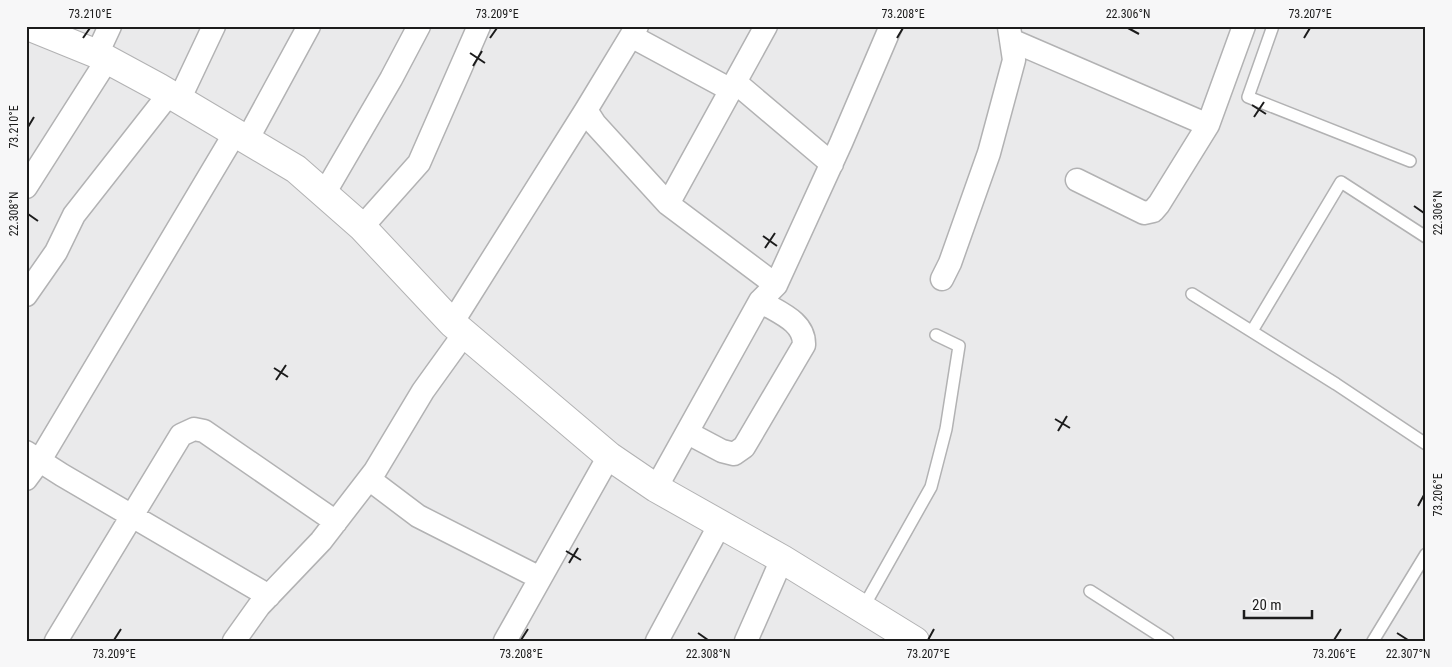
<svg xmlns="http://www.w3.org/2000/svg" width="1452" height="667" font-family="'Roboto Condensed',sans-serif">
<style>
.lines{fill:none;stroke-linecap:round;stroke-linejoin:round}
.lane-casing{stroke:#b2b2b3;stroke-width:14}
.street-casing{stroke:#b2b2b3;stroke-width:25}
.secondary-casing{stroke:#b2b2b3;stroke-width:30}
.lane{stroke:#fff;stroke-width:11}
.street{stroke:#fff;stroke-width:22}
.secondary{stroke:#fff;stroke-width:28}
.ticks{fill:none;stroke:#1c1c1c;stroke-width:2}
.neatline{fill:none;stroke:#1c1c1c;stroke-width:2}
.ticks-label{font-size:12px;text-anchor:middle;fill:#1c1c1c}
</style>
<rect width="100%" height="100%" fill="#eaeaeb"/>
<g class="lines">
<defs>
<path id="lane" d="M1273,26L1248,97L1410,161
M1192,294L1336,384L1426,444
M1252,331L1341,182L1426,237
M1090,591L1168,641
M863,608L931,487L946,429L959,346L936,335
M1373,641L1426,554"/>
<path id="street" d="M631,36L731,90
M1011,40L1208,125L1244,26
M97,54L110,26
M735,82L832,164
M179,100L214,26
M586,110L595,124L668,204L776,285
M247,140L309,26
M1077,180L1144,213L1153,211L1159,204L1208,125
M26,187L107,60
M324,194L391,79L419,26
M668,204L766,26
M362,227L419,163L479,26
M942,279L950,263L989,153L1014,60L1009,27
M26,295L56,252L74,215L169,94
M452,323L586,110L637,26
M688,433L722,451L734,454L744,447L804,345C805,321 777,312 760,301
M26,452L62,475L269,596
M26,479L40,460L235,133
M369,479L418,516L540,578
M656,488L760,301L776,285L841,143L891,26
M56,641L181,435L194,429L204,431L336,522
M234,641L259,606L321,541L375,471L423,391L464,334
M505,641L609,456
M657,641L720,524
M746,641L782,559"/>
<path id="secondary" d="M28,26L97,54L158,87L296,169L362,227L452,323L609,456L656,488L782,559L915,641"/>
</defs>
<use href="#lane" class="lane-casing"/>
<use href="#street" class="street-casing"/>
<use href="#secondary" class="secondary-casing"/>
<use href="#lane" class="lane"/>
<use href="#street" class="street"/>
<use href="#secondary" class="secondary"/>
</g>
<path class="ticks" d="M1128,28L1139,34M83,38L90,28M490,38L497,28M897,38L903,28M1304,38L1310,28M470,53L485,63M473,66L482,51M1252,105L1266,114M1254,117L1264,102M28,127L34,117M1414,206L1424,213M28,214L38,221M763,236L777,246M765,248L775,233M274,368L288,377M276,380L286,365M1055,419L1070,428M1058,431L1067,416M1418,506L1424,495M566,551L581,560M569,563L578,548M698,633L708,640M1397,633L1408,640M114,640L121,629M521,640L528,629M928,640L934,629M1334,640L1341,629"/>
<rect width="1452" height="667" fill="none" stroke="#f7f7f8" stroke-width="55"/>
<path d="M1244 610v8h68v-8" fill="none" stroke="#1c1c1c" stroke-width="2.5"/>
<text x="1252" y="610" font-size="15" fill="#1c1c1c" stroke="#f7f7f8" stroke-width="4" paint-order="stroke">20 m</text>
<rect x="28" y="28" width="1396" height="612" class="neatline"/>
<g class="ticks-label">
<text x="90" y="18">73.210°E</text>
<text x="497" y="18">73.209°E</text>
<text x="903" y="18">73.208°E</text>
<text x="1128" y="18">22.306°N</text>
<text x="1310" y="18">73.207°E</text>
<text transform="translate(14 127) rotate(-90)" y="4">73.210°E</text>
<text transform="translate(1438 213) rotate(-90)" y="4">22.306°N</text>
<text transform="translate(14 214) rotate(-90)" y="4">22.308°N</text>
<text transform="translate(1438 495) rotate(-90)" y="4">73.206°E</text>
<text x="114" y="658">73.209°E</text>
<text x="521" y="658">73.208°E</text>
<text x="708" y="658">22.308°N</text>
<text x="928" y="658">73.207°E</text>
<text x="1334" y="658">73.206°E</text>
<text x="1408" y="658">22.307°N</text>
</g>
</svg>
